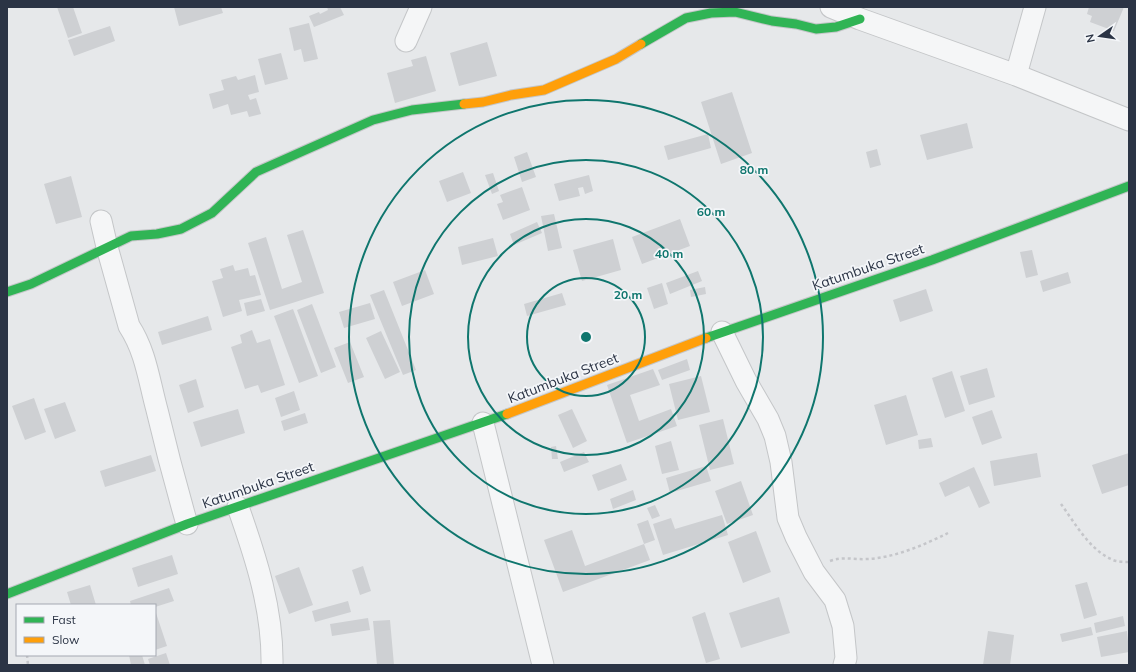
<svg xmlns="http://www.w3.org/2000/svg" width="1136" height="672" font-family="Mulish,sans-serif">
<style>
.building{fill:#ced0d3}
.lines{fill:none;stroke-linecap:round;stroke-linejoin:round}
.street-casing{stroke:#c4c6c8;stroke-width:23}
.fast-casing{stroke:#c4c6c8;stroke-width:11}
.slow-casing{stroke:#c4c6c8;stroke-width:11}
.path{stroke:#c5c6ca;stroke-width:2.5;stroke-dasharray:3 3;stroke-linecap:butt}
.street{stroke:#f5f6f7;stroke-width:21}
.fast{stroke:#30b455;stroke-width:9}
.slow{stroke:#ff9f0a;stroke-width:9}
.ring{fill:none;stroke:#0f766e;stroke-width:2}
.labels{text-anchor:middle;stroke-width:3.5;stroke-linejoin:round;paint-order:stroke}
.street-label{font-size:14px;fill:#2b3445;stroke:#f4f6f9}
.centre{fill:#0f766e;stroke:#f4f6f9;stroke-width:2}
.ring-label{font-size:12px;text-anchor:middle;font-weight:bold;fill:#0f766e;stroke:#f4f6f9;stroke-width:3.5;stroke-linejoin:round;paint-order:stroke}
</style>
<rect width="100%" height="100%" fill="#e6e8ea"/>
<path class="building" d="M57,7H73L82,33L68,38Z
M174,7H221L223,13L179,26Z
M327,7H340L344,15L314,27L309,16L319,12L320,14L328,10Z
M1089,7H1124L1114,31L1090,22L1092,16L1087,14Z
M309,23L318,59L304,62L301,49L294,51L289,28Z
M110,26L115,41L74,56L68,40Z
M487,42L497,76L459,86L450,53Z
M281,53L288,79L265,85L258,59Z
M426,56L436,91L395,103L387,73L413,66L411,60Z
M255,75L259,92L248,95L250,100L256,98L261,114L249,117L247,111L231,115L228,104L213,109L209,94L224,90L221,80L236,76L238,80Z
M732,92L752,153L721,164L701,102Z
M967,123L973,148L927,160L920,135Z
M708,134L711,148L668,160L664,146Z
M877,149L881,165L870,168L866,152Z
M527,152L536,177L522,182L514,157Z
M463,172L471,193L447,202L439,181Z
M493,173L499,191L492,194L485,175Z
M589,175L593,191L585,194L583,187L578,188L580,196L559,201L554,184Z
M71,176L82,217L56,224L44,184Z
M522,187L530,210L503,220L497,204L503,202L500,195Z
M554,214L562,248L548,251L541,216Z
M680,219L690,246L642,264L632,237Z
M537,222L542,233L514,245L510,234Z
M303,230L324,293L270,310L248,243L266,237L282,289L302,282L287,235Z
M493,238L498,256L462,265L458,247Z
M613,239L621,270L582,281L573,250Z
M1032,250L1038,275L1026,278L1020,252Z
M233,265L235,271L248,268L250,276L255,275L261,295L239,300L242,311L223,317L212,281L223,278L220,269Z
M425,270L434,294L402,306L393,282Z
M698,271L702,281L670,294L666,283Z
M1068,272L1071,283L1043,292L1040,281Z
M662,283L668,304L654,309L647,288Z
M705,287L706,294L691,297L690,290Z
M926,289L933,311L900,322L893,300Z
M384,290L416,370L403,375L370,295Z
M562,293L566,305L527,316L524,304Z
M261,299L265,311L247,316L244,303Z
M370,303L375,319L344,328L339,312Z
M312,304L336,367L321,373L297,310Z
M293,309L318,376L299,383L274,316Z
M208,316L212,330L162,345L158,332Z
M252,330L257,343L270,339L285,385L261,393L258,385L245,389L231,347L242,343L240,335Z
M381,331L400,372L385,379L366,338Z
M350,342L364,377L348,383L334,348Z
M687,359L690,370L662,380L658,370Z
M987,368L995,397L969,405L960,376Z
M653,369L660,385L630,395L639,421L671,409L677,426L627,443L607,385Z
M952,371L965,411L945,418L932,378Z
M701,376L710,412L678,420L669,384Z
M196,379L204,407L188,413L179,385Z
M294,391L300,410L281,417L275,398Z
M906,395L918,435L886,445L874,405Z
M34,398L46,432L25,440L12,406Z
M65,402L76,431L55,439L44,409Z
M238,409L245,433L201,447L193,422Z
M572,409L587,441L573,448L558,415Z
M992,410L1002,438L982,445L972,417Z
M305,413L308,423L284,431L281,421Z
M723,419L734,464L710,470L699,425Z
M931,438L933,447L919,449L918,440Z
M671,441L679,470L662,474L655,446Z
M556,446L558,459H552L551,447Z
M584,452L589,462L564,472L560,462Z
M1037,453L1041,477L994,486L990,461Z
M1129,453V485L1102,494L1092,465Z
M151,455L156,471L105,487L100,471Z
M621,464L627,480L598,491L592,475Z
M706,466L711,481L670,493L666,478Z
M974,467L990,503L979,508L969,486L945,497L939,483Z
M741,481L753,515L727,524L715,491Z
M633,490L636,500L613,509L610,499Z
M655,505L660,516L652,519L647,508Z
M722,515L728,535L663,555L653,524L671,518L675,529Z
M648,520L655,540L644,544L637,524Z
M572,530L585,566L644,544L650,560L563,592L544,540Z
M756,531L771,572L743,583L728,542Z
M172,555L178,574L138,587L132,568Z
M363,566L371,591L360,595L352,570Z
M299,567L313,605L289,614L275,576Z
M1087,582L1097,615L1084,619L1075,585Z
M90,585L96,605H71L67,592Z
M169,588L174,601L155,607V605H131L130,601Z
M779,597L790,633L741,648L729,613Z
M348,601L351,612L315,622L312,611Z
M155,610L167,646L155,650Z
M705,612L720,659L706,663L692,617Z
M1123,616L1125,626L1096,633L1094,623Z
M368,618L370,630L332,636L330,624Z
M390,620L394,665H377L373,621Z
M1091,627L1093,635L1062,642L1060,634Z
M988,631L1014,635L1010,665H983Z
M1127,631L1129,652L1101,657L1097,637Z
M166,653L170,665H150L148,659Z
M129,655H142L145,665H131Z"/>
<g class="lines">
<defs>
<path id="street" d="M831,7L860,19L1016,75L1129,120
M406,41L421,7
M1016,75L1035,7
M101,221L107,247L129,326C146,352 149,381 157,410C166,448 176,486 187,524
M722,332L746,381L768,419L775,436L781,462L788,518L796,537L814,572L835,600L843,626L846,658L844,665
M483,423L543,665
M238,507C256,558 273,610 272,665"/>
<path id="fast" d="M641,44L686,18L711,13L735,12L772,21L796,24L816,29L836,27L860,19
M7,292L31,284L131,236L157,234L181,229L212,213L256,172L373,120L412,110L464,104
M706,338L932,260L1129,186
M7,594L187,524L507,414"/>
<path id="slow" d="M464,104L483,102L511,95L544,90L616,59L641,44
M507,414L706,338"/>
</defs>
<use href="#street" class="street-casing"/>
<use href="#fast" class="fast-casing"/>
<use href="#slow" class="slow-casing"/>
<path class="path" d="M1061,504C1075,523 1089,549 1111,559C1116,562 1123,562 1129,562
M830,561C843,556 854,560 867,559C894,558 924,545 948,533
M27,655L28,665"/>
<use href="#street" class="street"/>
<use href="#fast" class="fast"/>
<use href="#slow" class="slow"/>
</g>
<g class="ring">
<circle cx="586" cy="337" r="59"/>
<circle cx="586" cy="337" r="118"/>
<circle cx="586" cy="337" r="177"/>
<circle cx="586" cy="337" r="237"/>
</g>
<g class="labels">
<g class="street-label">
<text transform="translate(868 267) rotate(-19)" y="5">Katumbuka Street</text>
<text transform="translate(563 378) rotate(-21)" y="5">Katumbuka Street</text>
<text transform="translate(258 485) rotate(-19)" y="5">Katumbuka Street</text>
</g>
</g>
<circle cx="586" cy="337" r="6" class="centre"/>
<g class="ring-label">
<text x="754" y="174">80 m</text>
<text x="711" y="216">60 m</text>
<text x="669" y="258">40 m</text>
<text x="628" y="299">20 m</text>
</g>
<rect width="1136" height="672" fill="none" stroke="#2b3445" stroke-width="16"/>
<rect x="16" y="604" width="140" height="52" fill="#f4f6f9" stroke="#a4a8b1"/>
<rect x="24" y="617" width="20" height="6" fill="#30b455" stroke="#a4a8b1"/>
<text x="52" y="624" font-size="12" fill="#2b3445">Fast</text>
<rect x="24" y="637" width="20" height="6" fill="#ff9f0a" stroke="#a4a8b1"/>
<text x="52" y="644" font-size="12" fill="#2b3445">Slow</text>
<g transform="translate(1100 36) rotate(257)" stroke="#f4f6f9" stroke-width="3" paint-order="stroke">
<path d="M0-3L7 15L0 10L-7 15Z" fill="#2b3445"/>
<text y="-6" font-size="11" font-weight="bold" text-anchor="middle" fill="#2b3445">N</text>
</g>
</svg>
